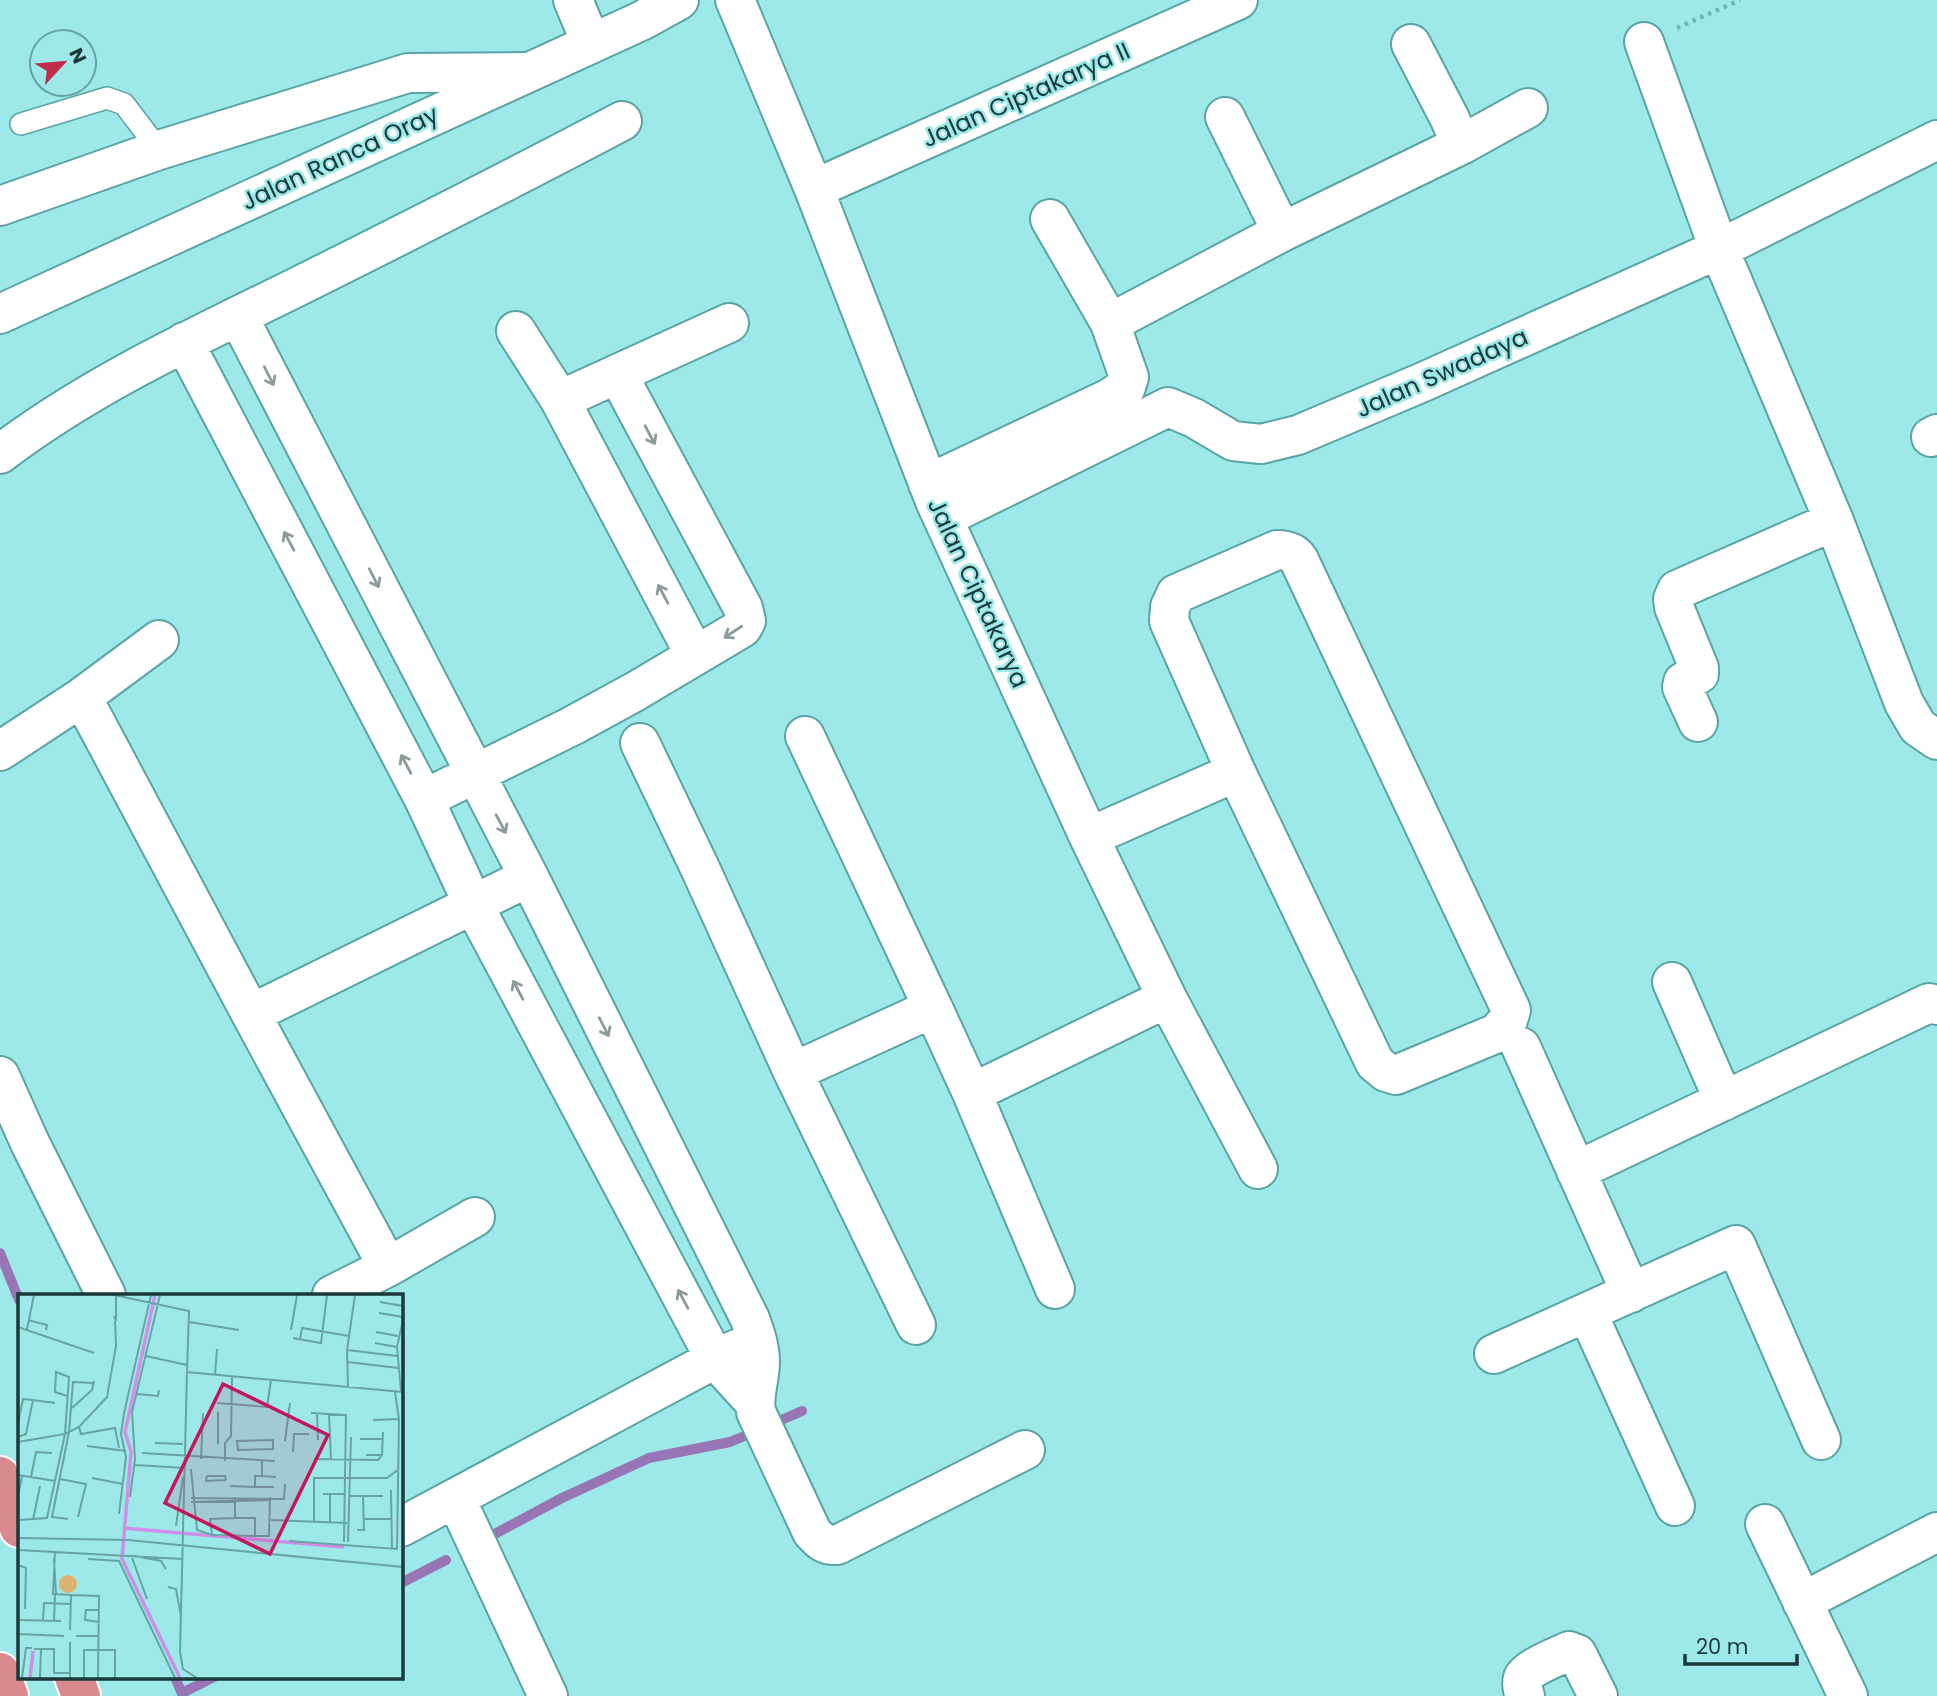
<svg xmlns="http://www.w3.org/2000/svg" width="1937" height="1696" font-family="Poppins,sans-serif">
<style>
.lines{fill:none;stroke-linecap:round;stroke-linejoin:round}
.stream{stroke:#9875b4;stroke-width:10}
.service-casing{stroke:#5aa4a5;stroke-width:24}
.minor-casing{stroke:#5aa4a5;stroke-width:42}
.tertiary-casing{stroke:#5aa4a5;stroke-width:42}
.motorway-casing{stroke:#fff;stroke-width:42}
.path{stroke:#75b4b4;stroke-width:4.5;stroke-dasharray:3.5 5;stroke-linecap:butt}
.service{stroke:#fff;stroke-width:21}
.minor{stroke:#fff;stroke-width:38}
.tertiary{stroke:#fff;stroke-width:38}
.motorway{stroke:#d98a8f;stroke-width:38}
.oneway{stroke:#8c9c9c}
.labels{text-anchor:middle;stroke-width:5;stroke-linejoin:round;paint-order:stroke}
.street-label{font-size:24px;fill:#1a3939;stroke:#9de9e9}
.inset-river{fill:none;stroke:#ce8fe8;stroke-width:3.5}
.inset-road{fill:none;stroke:#69a3a3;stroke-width:2}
.view{fill:#c2185b;fill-opacity:0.15;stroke:#c2185b;stroke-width:3.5}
.inset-edge{fill:none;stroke:#1a3939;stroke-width:3.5}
</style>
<rect width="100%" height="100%" fill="#9de9e9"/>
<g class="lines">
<path class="stream" d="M0,1253L19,1300
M779,1421L802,1411
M489,1537L562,1498L649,1458L730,1442L742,1437
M401,1583L446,1560
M175,1677L183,1696
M182,1693L214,1677"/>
<defs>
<path id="service" d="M21,124L107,98L124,104L159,150"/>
<path id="minor" d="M573,0L591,43
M735,0L814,189L935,501L1089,837L1167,998L1258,1169
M1644,42L1719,249L1834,521L1904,703L1918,727L1937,740
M1411,44L1450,119L1461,145
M1225,117L1282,232
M814,189L1238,0
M0,206L159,150L408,73L526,72
M238,316L529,877L750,1319C755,1333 760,1347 760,1362C760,1379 753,1395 756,1412L812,1532C820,1541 825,1546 837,1545L1025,1450
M1110,323L1282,232L1461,145L1528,108
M516,331L560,400
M184,342L424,799L473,904L715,1359L755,1403
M1931,437L1937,434
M0,454C92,384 198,336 301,285C409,231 516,177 622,121
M928,484L1110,398L1126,387L1129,377L1110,323L1050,219
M943,518L1168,407L1194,418L1233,441L1261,444L1298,435L1423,382L1719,249L1937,140
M1277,550C1287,550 1294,552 1299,560L1511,1010L1508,1020L1497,1033L1396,1075L1386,1072L1375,1063L1236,772L1169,621L1170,607L1176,594Z
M695,655L560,400L729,323
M82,697L159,640
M1698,722L1682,687L1683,682L1699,674V668L1674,607L1673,599L1677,590L1834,521
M805,736L933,1008
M640,743L699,866L793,1072
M0,751L82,697L251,1014
M424,799L572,726L636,691L742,628L746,621L743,608L618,375
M1089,837L1236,772
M1672,982L1724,1101
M1521,1047L1631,1293
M0,1076L30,1143L106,1295
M1576,1171L1929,1003L1937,1005
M388,1267L475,1217
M1055,1289L972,1093L1167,998
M332,1295L388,1267L251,1014L529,877
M1587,1312L1675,1506
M916,1325L793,1072L933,1008L972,1093
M1494,1354L1736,1245L1821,1440
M456,1499L548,1696
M1765,1524L1848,1696
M401,1527L715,1359L739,1348
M1802,1602L1937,1532
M1525,1696C1523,1691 1521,1684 1523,1678C1527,1668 1559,1656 1569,1651L1577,1654L1598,1696"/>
<path id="tertiary" d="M0,314L641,21L679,0"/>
<path id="motorway" d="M0,1476L19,1528
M0,1672L9,1696
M74,1677L81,1696"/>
</defs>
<use href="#service" class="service-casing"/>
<use href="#minor" class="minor-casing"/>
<use href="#tertiary" class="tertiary-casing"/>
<use href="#motorway" class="motorway-casing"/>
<path class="path" d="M1677,28L1740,0"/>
<use href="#service" class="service"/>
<use href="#minor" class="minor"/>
<use href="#tertiary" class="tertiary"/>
<use href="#motorway" class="motorway"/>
</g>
<defs><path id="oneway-shaft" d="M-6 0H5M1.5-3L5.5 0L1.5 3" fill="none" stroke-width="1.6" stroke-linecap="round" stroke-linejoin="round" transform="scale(1.75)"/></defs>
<g class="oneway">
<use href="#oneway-shaft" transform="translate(269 376) rotate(63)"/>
<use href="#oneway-shaft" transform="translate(650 435) rotate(62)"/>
<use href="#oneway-shaft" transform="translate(289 541) rotate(-118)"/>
<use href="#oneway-shaft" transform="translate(374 578) rotate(63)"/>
<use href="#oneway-shaft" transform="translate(663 594) rotate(-118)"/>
<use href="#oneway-shaft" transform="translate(733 632) rotate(147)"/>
<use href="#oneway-shaft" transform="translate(406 764) rotate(-118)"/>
<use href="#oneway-shaft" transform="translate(501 824) rotate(62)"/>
<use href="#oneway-shaft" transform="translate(518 990) rotate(-118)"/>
<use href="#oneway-shaft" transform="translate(604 1027) rotate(63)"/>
<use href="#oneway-shaft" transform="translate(683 1299) rotate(-118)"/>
</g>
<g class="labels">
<g class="street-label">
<text transform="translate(1026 95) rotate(-24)" y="8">Jalan Ciptakarya II</text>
<text transform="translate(340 158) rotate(-25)" y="8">Jalan Ranca Oray</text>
<text transform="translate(1442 373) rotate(-24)" y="8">Jalan Swadaya</text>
<text transform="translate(978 593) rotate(65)" y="8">Jalan Ciptakarya</text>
</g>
</g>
<g transform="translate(18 1294)">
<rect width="385" height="385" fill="#9de9e9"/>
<path d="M41 290a9 9 0 1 1 18 0a9 9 0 1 1-18 0Z" fill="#deb273"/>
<path class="inset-river" d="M137,1L107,138L113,158L104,265L162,384M385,45V74M105,234L326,253M12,384L15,357"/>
<path class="inset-road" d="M96,1L171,17L169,78L385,98M362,8L385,12M361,19L385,23M96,22L98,27V2M10,26L29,31L28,36M171,28L221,36M0,33L76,59M9,35L16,1M273,36L279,1M358,38L380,42M275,44L303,49L309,1M282,45L284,34L331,42M357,49L379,53M329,56L379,62M128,62L169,71M330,68L380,74M169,78L162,358L165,375L179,384M197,81L199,55M330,93L329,56L337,1M383,97L379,53L385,26M119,100L140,102L141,96M199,109L249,113L253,86M54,114L74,96L76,87M200,118V150M293,119L328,121L327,184H296V228M299,119L300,146M311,119L313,166M355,126L381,125M0,129L5,105L15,106M61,133L63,140L97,134L101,154M0,143L8,140L15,106L37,109M342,145H365M219,147L255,146V155L220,156ZM267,147L272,109M0,148L47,140L51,83L38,78L37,98L49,102M137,149L165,150M69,152L108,157M275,158L276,140H291M124,159L257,167M348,161H364L365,138M183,165L185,119M296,165L360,166L364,161M207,167V149L213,142L214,83M244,167V182L258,183M117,171L167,174M173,175L179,236L194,241L237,242M0,181L37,187M189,182L188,187L208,186M189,182H207L208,186M244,182H237V193H256M13,183L18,158L34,159M74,184L105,190M42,185L68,190L60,223M212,192L237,193M373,196L374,256M305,200H327M312,200V228M331,202H365M0,203L4,182M112,203L117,165L114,118L142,1M217,203V224H237V242H251L252,203M173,204L266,205L267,190M173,208L253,206M101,220L108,163L103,140L106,119L133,1M50,225L34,223L51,138L55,88L75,89M346,225H374M0,226L29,224L47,140L61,133L89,103L98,52L97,27M15,226L22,192M253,226L329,229M158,232L165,183M339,236H346L345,202M194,241L192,225L217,224M0,244L110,246L385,273M271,247L379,255L381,125L377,98M326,248L327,184H369L381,175M330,248L333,143M0,256L165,265M37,257L35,300L53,301L52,336M113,261L129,305M116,262L143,267L148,275M36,265L38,300M70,265L101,267L157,384M0,271L8,274L7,315M150,293L158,295L163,322M53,301L81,302L80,384M0,326L43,327M25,326L26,309L53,310M36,327L37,300M81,328L67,326L68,316H81M0,340L46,342M58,342H81M16,355H36V379H52M4,384L8,354H14M22,384L23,356M52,384V348M66,384V356H97V384"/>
<path class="view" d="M205,90L310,141L252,260L147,209Z"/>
<rect width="385" height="385" class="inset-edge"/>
</g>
<g transform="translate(63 63) rotate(64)"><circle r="33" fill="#9de9e9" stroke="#69a3a3" stroke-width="2"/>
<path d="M0-5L12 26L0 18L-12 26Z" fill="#c02f4a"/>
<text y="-10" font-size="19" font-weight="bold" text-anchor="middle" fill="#1a3939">N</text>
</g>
<path d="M1685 1654v10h112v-10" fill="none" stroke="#1a3939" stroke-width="3.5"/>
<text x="1696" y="1654" font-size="21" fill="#1a3939" stroke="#9de9e9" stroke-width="5" paint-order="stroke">20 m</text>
</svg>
